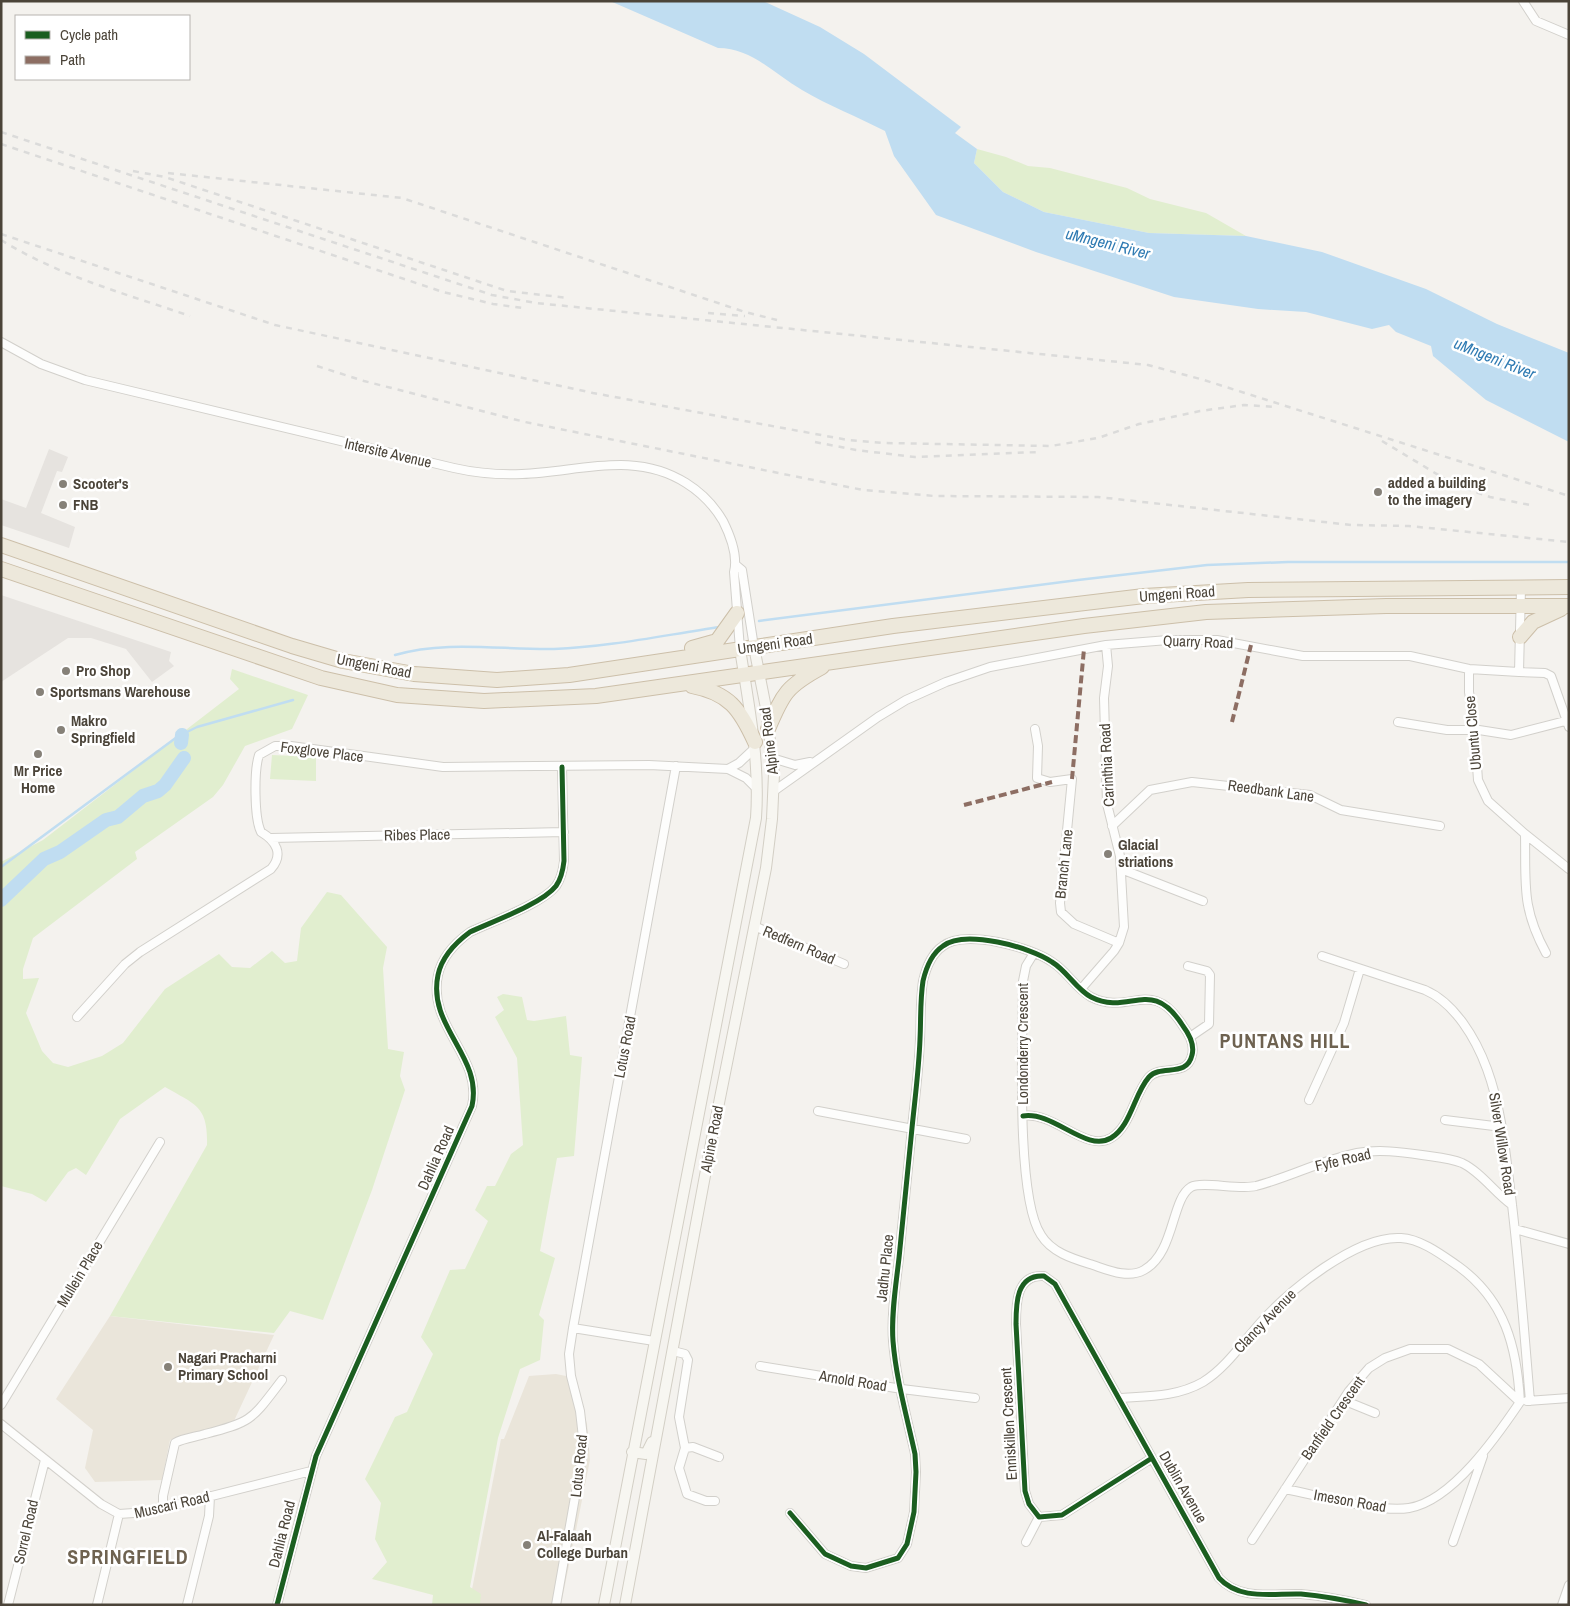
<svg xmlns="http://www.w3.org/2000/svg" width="1570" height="1606" font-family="'Archivo Narrow',sans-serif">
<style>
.education{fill:#eae5da}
.green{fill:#e1eecf}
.parking{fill:#e6e3df}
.water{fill:#c0ddf1}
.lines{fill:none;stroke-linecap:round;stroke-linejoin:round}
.stream{stroke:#c0ddf1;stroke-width:2.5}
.river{stroke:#c0ddf1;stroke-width:14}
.street-casing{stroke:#d2d0cb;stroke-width:10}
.secondary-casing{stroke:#d3cfc5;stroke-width:12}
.highway-casing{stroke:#ccbfa9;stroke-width:16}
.street{stroke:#fdfdfc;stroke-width:8}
.secondary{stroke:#f7f6f1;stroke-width:10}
.highway{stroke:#ede8db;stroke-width:14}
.rail{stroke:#dbdbda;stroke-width:2.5;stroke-dasharray:6 6;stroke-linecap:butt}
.quiet{stroke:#8d6e63;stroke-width:4;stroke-dasharray:8 4;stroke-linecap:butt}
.cycleway-casing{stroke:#fff;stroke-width:8}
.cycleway{stroke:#1b5e20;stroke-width:5}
.poi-dot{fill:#868178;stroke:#fff;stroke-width:2}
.labels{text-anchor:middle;stroke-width:5;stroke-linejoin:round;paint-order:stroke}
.street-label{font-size:15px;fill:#4b4439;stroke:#fff}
.poi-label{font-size:15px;font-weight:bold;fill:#4b4439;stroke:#fff;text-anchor:start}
.water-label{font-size:16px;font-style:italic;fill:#2e7ab2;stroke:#fff}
.district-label{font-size:20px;font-weight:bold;letter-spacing:1px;fill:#6e6250;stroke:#fff}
</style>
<rect width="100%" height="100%" fill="#f4f2ee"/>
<path class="education" d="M110,1316L274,1335L233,1423L170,1440L162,1480L95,1482L85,1468L93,1430L56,1399Z
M556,1374L576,1378V1385L587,1424L590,1460L561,1605H469L501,1439H504L529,1376Z"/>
<path class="green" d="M977,149L1006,157L1028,166L1050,168L1127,188L1150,199L1206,213L1246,236L1149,233L1044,212L1003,192L974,163Z
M232,669L308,695L292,729L245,746L223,785L213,797L135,852L137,859L33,938L23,969V979L39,978L26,1013L42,1051L53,1063L68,1067L102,1056L123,1043L165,989L219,954L232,967L250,968L272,951L285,963L297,961L301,928L327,892L341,895L387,947L383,968L388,1049L404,1052L400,1076L405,1090L372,1190L323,1320L290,1311L274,1333L110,1316L207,1145C208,1106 196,1105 165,1087L120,1119L86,1175L76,1168L68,1172L46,1202L32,1194L1,1186V862L43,840L239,689L230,679Z
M272,755L316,757V781L270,779Z
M503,994L522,997L527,1020L534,1021L566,1016L570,1055L582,1057L574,1156L557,1158L540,1251L555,1258L539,1315L544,1320L540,1360L520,1369L498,1438L470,1587L481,1594L480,1605H432L433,1595L372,1579L387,1562L375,1539L381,1503L365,1479L395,1417L407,1412L433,1354L421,1337L450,1270L465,1269L488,1221L475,1210L487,1186H495L511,1154L523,1145L517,1058L495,1017L504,1010L497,997Z"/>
<path class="parking" d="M49,449L68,457L62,472L57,471L41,513L75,527L69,548L1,525V499L26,508Z
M1,595L171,652L169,661L174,666L152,682L126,649L91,638H68L1,682Z"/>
<path class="water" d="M610,1H763L820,27L864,54L961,127L955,133L977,149L974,163L1003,192L1044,212L1149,233L1246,236L1322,252L1426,289L1497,324L1569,353V442L1486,400L1433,356L1431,346L1396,332L1389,325L1372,329L1306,312L1258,309L1174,297L1036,252L936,215L894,156L885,131C858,117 829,106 802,90C774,74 752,48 718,48Z"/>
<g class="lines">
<path class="stream" d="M759,621L1078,580L1207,565L1288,562H1569
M395,655C446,640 501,650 554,649C609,647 665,635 720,627
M1,867L177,737L197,727L293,700"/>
<path class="river" d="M181,743L182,735
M1,900L44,859L60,852L106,820L118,817L143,796L158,791L165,785L184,758"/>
<defs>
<path id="street" d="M1523,1L1536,21L1569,35
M1,342L41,364L85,380L454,468C476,473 500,475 522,474C579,472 634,450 686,483C702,493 713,504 723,521C730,535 738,556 734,572L740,649
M736,565L742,570L754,647
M1469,669V692L1474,723L1478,780L1488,801L1525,834C1526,884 1521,907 1546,953
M1519,672L1545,673L1551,676L1569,727
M1398,722L1447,730H1479L1511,735L1569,720
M1035,729L1038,746L1037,778L1050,782L1072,779L1060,903L1061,912L1074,924L1119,943
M772,758L795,765L810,762
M728,769L739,763L755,748
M774,791L878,717L906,700L946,682L990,667L1106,645L1168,640H1217L1303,656H1410L1469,669L1519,672L1521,588
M1112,826L1150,790L1192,782L1310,795L1341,810L1440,826
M1525,834L1569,869
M271,838L564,832
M1121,869L1203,901
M754,926L844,964
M1034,953L1026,966L1023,981C1023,1034 1015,1196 1041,1235C1052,1253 1074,1259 1093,1265C1108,1270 1128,1279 1144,1270C1175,1253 1171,1199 1191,1187C1202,1181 1239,1190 1256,1186C1290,1177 1322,1160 1357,1153C1379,1149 1401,1152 1422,1155C1435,1157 1450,1158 1462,1163C1481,1172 1495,1193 1512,1205
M1322,956L1425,990C1455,1003 1476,1039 1487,1069C1501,1107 1505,1148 1510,1188C1519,1259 1524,1330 1530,1401
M1188,966L1207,971L1210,975L1209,1024L1190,1037
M1081,989L1114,951L1119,943L1124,927L1120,856L1107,804L1104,698L1108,666L1106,645
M77,1017L125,964L140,952L271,869C284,854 276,841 261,832C254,818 254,770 259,755L275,746H291L443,767L649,765L728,769L746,778L757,789
M1309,1100L1344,1023L1360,969
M818,1111L966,1139
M1445,1120L1502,1127
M1515,1229L1569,1244
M573,1328L654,1341
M673,1351L685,1354L688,1360L679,1417L685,1448
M760,1366L902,1389L975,1398
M1119,1398C1148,1396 1177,1397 1203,1382C1226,1368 1243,1342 1261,1322C1289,1291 1356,1235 1401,1238C1421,1239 1442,1255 1458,1266C1505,1300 1517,1347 1520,1402
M1343,1400L1375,1413
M1527,1401L1569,1398
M1,1405L160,1142
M1,1424L101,1504L119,1514L148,1512L311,1471
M1152,1458L1062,1515L1039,1517L1029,1504L1025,1491L1016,1324C1016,1304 1016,1274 1044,1276L1055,1284L1219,1578C1240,1601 1273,1593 1301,1594C1323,1596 1345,1600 1366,1605
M1285,1489C1317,1495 1379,1513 1409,1508C1452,1501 1497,1436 1520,1402
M715,1501H706L687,1494L679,1468L685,1448L693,1447L719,1457
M163,1508V1496L175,1443C183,1438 196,1437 205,1434C253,1422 252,1419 282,1380
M790,1513L825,1554L851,1566L866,1568L898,1558L907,1544L914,1512L916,1472L915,1454C907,1417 896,1379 893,1341C891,1314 896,1285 899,1258C903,1214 908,1171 912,1128C915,1098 919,1068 920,1039C921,1020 920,1000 923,981C926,968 931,954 943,946C964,929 1031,947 1052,962C1067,971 1076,989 1091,997C1130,1017 1151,975 1183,1026C1189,1034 1195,1044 1192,1055C1187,1078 1161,1064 1149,1077C1134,1094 1131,1126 1111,1138C1086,1153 1054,1111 1023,1116
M1252,1540L1349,1391L1369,1368L1385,1358L1410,1349H1448L1479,1364L1520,1402
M1026,1542L1039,1517
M1453,1542L1483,1456
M8,1605L45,1460
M97,1605L119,1514
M187,1605L209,1516L210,1496
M277,1605L316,1456L472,1106C483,1056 427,1027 438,975C442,956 455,943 470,932C491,922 542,904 556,886C561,879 563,870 564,861L562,767
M556,1605L584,1446L580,1411L571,1376L569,1354L573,1328L676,766
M1562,1605L1569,1585"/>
<path id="secondary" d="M632,1452L646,1454L652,1442
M604,1605L756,818C760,761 749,706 740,649
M625,1605L712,1138L766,868L772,819L774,774L766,708L754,647"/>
<path id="highway" d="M1,545L292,646L343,661L414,674L497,680L569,675L893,626L1144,596L1248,590L1569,587
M1,569L321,678L397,695L484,701L596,696L1084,626L1206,612L1386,606H1569
M1520,637L1533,622L1561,609
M692,648L717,641L737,613
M692,686C729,693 740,709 755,742
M768,729C783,693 787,686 822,667"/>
</defs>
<use href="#street" class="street-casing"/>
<use href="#secondary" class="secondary-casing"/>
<use href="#highway" class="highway-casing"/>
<use href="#street" class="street"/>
<use href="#secondary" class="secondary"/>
<use href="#highway" class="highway"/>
<path class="rail" d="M1,132L492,295L536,303L1148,365L1204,380L1569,496
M1,144L443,292L493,304L523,308
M133,171L165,177L507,291L569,298
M168,173L402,198L745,312L777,320
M1,234L275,325L593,393L848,440L885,443L1051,446L1098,438L1139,424L1200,411L1244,405L1276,407
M1,240C59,276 126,294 190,316
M708,313L745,316
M317,366L364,381L525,422L863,490L934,496L1098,497L1351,525L1409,526L1569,542
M1382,441L1455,485L1490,497L1530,505
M815,442L856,450L915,457L1039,452"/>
<path class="quiet" d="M1232,722L1251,645
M1072,779L1084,649
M964,805L1052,782"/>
<defs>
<path id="cycleway" d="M1152,1458L1062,1515L1039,1517L1029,1504L1025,1491L1016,1324C1016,1304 1016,1274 1044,1276L1055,1284L1219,1578C1240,1601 1273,1593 1301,1594C1323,1596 1345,1600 1366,1605
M790,1513L825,1554L851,1566L866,1568L898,1558L907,1544L914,1512L916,1472L915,1454C907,1417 896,1379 893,1341C891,1314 896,1285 899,1258C903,1214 908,1171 912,1128C915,1098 919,1068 920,1039C921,1020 920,1000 923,981C926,968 931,954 943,946C964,929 1031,947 1052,962C1067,971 1076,989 1091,997C1130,1017 1151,975 1183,1026C1189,1034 1195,1044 1192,1055C1187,1078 1161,1064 1149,1077C1134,1094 1131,1126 1111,1138C1086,1153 1054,1111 1023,1116
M277,1605L316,1456L472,1106C483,1056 427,1027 438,975C442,956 455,943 470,932C491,922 542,904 556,886C561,879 563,870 564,861L562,767"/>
</defs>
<use href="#cycleway" class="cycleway-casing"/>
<use href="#cycleway" class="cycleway"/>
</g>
<g class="poi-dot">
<circle cx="63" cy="484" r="5"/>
<circle cx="1378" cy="492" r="5"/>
<circle cx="63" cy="505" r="5"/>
<circle cx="66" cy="671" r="5"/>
<circle cx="40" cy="692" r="5"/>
<circle cx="61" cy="730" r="5"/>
<circle cx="38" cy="754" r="5"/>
<circle cx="1108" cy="854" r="5"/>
<circle cx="168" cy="1367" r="5"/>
<circle cx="527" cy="1545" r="5"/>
</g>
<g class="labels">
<g class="street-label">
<text transform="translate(388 453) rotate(13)" y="5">Intersite Avenue</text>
<text transform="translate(1177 594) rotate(-4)" y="5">Umgeni Road</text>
<text transform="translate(1198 642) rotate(2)" y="5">Quarry Road</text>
<text transform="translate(775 644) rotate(-8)" y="5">Umgeni Road</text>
<text transform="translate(374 666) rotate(11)" y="5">Umgeni Road</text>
<text transform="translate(1473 733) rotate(-95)" y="5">Ubuntu Close</text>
<text transform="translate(769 741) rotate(-97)" y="5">Alpine Road</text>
<text transform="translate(322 752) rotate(7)" y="5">Foxglove Place</text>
<text transform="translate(1107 765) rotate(-93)" y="5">Carinthia Road</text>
<text transform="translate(1271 791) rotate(8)" y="5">Reedbank Lane</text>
<text transform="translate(417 835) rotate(-1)" y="5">Ribes Place</text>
<text transform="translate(1064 864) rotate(-84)" y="5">Branch Lane</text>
<text transform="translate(799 945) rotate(23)" y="5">Redfern Road</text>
<text transform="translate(1023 1044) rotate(-90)" y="5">Londonderry Crescent</text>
<text transform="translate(625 1047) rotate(-79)" y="5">Lotus Road</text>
<text transform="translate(712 1139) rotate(-79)" y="5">Alpine Road</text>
<text transform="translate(1502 1144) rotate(81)" y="5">Silver Willow Road</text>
<text transform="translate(436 1158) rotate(-66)" y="5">Dahlia Road</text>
<text transform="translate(1343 1160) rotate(-13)" y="5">Fyfe Road</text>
<text transform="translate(885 1268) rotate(-84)" y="5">Jadhu Place</text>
<text transform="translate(80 1274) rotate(-59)" y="5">Mullein Place</text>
<text transform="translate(1265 1321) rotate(-46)" y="5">Clancy Avenue</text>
<text transform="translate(853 1381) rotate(9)" y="5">Arnold Road</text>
<text transform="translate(1333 1418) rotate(-55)" y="5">Banfield Crescent</text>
<text transform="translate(1009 1424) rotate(-93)" y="5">Enniskillen Crescent</text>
<text transform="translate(579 1466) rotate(-84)" y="5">Lotus Road</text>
<text transform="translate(1183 1487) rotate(60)" y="5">Dublin Avenue</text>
<text transform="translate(1350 1501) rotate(10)" y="5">Imeson Road</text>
<text transform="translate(172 1505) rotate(-13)" y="5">Muscari Road</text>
<text transform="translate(26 1532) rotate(-77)" y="5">Sorrel Road</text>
<text transform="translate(282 1534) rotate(-76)" y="5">Dahlia Road</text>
</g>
<g class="poi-label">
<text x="1388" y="488">added a building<tspan x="1388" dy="17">to the imagery</tspan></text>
<text x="73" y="489">Scooter's</text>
<text x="73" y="510">FNB</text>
<text x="76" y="676">Pro Shop</text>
<text x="50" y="697">Sportsmans Warehouse</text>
<text x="71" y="726">Makro<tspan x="71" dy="17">Springfield</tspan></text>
<text x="38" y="776" text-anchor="middle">Mr Price<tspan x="38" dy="17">Home</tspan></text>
<text x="1118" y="850">Glacial<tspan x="1118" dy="17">striations</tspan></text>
<text x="178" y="1363">Nagari Pracharni<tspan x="178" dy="17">Primary School</tspan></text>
<text x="537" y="1541">Al-Falaah<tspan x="537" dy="17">College Durban</tspan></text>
</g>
<g class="water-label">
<text transform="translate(1108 243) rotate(14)" y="6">uMngeni River</text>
<text transform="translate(1495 358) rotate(22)" y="6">uMngeni River</text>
</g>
<g class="district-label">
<text x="1285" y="1048">PUNTANS HILL</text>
<text x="128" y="1564">SPRINGFIELD</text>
</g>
</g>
<rect width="1570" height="1606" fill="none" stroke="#4b4439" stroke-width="5"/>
<rect x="15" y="15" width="175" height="65" fill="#ffffff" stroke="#b7b4b0"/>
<rect x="25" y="31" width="25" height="8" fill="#1b5e20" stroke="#b7b4b0"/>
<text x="60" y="40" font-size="15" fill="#4b4439">Cycle path</text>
<rect x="25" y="56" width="25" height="8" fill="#8d6e63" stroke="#b7b4b0"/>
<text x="60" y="65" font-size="15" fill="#4b4439">Path</text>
</svg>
